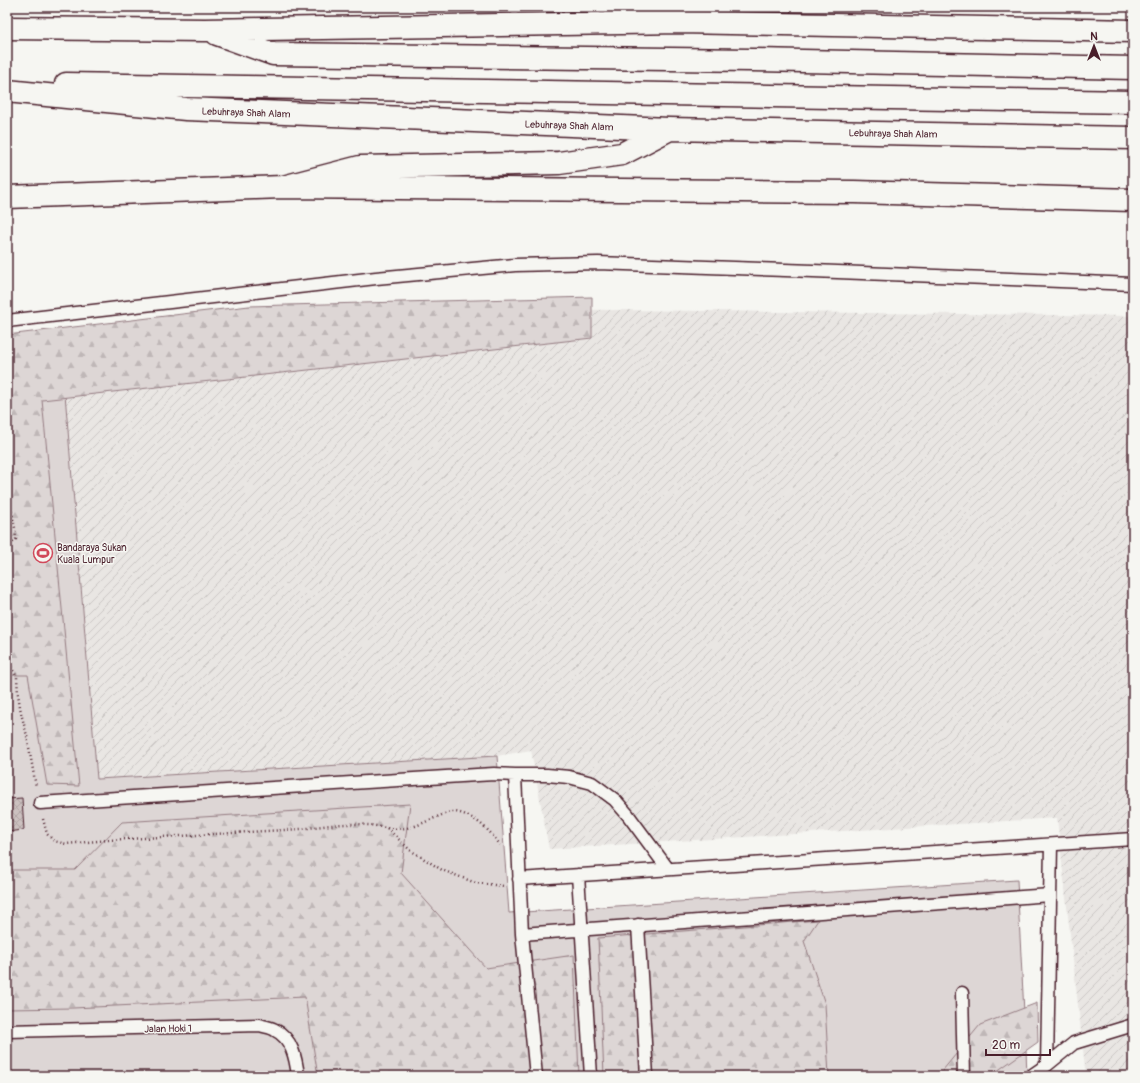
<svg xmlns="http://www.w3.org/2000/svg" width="1140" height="1083" font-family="Pangolin,sans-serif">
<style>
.industrial{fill:url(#industrial-furrows)}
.grass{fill:#ddd6d5;stroke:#947a80}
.forest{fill:url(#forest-firs);stroke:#947a80}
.building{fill:url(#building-cross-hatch);stroke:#4a1f2b}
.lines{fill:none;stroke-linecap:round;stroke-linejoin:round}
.service-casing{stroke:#4a1f2b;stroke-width:15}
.motorway-casing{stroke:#4a1f2b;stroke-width:25}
.path{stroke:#4a1f2b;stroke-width:2.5;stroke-dasharray:1 3;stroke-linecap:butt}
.service{stroke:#f6f6f2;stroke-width:12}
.motorway{stroke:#f6f6f2;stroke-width:22}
.labels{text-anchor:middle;stroke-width:3;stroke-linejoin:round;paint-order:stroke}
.street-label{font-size:10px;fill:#4a1f2b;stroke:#f6f6f2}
.poi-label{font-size:10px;fill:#4a1f2b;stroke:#f6f6f2;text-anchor:start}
</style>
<defs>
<pattern id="industrial-furrows" width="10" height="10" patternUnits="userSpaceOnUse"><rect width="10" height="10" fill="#e9e6e3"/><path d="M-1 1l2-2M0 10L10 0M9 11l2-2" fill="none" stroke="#c9c5c3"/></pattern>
<pattern id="forest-firs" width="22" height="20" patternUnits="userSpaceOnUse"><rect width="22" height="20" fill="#ddd6d5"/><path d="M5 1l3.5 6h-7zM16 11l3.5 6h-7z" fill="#bfb7b7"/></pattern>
<pattern id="building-cross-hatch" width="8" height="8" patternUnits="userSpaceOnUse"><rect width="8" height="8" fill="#ccc1c0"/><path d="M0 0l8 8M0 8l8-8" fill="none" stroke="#b1a5a5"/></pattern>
</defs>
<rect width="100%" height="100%" fill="#f6f6f2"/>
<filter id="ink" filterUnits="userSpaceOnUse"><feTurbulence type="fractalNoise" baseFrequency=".025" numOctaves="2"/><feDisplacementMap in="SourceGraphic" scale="8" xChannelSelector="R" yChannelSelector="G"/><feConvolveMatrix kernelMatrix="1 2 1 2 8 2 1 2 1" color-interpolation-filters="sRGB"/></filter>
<g filter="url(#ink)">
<path class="industrial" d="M527,309L1133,316V1076H1086L1057,818L549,849L531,750L497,756L97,779L61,346Z"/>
<path class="grass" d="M61,346L97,779L497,756L509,913L1017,880L1026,1050L1027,1076H7V350Z"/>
<path class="forest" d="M592,297V338L42,400L79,786L47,785L28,675H7V335L249,306Z
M410,804L401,873L486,968L574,955L579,1076H318L305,997L73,1008L7,1009V870H75L122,822Z
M818,920L804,941L825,1004L829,1076H604L598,938Z
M1037,1003L1038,1042L990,1076H938L980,1025Z"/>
<path class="building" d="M22,798L24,830L7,832V799Z"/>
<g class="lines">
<defs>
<path id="service" d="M7,321L376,278L515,265L598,263L813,271L1133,284
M515,775H547L569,777L592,783L615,800L628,815L668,869
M40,803L477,775L494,774L515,775L522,934L536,1076
M578,875L591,1076
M519,879L1133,839
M638,925L647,1076
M522,934L1050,895
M962,993L964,1076
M7,1031L260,1025C265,1027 271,1027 275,1030C292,1038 296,1059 298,1076
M1047,1065L1051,845
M1031,1076L1047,1065L1074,1043L1133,1025"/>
<path id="motorway" d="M7,28L205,30L680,22L1133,31
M217,34L273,54L752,60L1133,68
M66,84L1133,102
M7,91L186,109L669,129L1133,138
M283,187L854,192L1133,200
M7,197L283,187L360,167L559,163L622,154L668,130"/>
</defs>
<use href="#service" class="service-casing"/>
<use href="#motorway" class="motorway-casing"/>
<path class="path" d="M7,496L9,499L15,528L16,539L7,549
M7,660L17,677L18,694L21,713L27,736L36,787
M43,819L47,834L54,841L66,844L109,840L301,829C323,826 346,822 368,825C374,825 380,827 386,828C394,829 404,829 411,827C422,825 446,811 454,812C472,813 491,831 500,845
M387,828L410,850L442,870L476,883L504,886"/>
<use href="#service" class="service"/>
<use href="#motorway" class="motorway"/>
</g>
</g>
<defs>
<symbol id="stadium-ring" viewBox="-11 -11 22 22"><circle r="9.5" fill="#f6f6f2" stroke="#d1495b" stroke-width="1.5"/><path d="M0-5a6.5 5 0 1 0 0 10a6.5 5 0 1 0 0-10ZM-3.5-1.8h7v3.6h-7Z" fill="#d1495b"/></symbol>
</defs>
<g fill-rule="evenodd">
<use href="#stadium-ring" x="32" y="542" width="22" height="22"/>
</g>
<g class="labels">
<g class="street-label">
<text transform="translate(246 112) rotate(2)" y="4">Lebuhraya Shah Alam</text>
<text transform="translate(569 125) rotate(2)" y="4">Lebuhraya Shah Alam</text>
<text transform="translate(893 133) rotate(1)" y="4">Lebuhraya Shah Alam</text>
<text transform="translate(168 1028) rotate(-1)" y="4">Jalan Hoki 1</text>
</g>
<g class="poi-label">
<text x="57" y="551">Bandaraya Sukan<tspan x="57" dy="12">Kuala Lumpur</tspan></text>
</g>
</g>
<rect width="1140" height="1083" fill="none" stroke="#f6f6f2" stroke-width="24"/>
<rect x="12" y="12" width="1116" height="1059" fill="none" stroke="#4a1f2b" stroke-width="1.5" filter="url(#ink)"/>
<g transform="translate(1094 46)" stroke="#f6f6f2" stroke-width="3" paint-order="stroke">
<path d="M0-3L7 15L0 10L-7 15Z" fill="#4a1f2b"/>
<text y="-6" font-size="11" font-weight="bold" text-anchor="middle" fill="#4a1f2b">N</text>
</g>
<path d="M986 1049v6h64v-6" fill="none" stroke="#4a1f2b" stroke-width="2"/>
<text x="992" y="1049" font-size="12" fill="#4a1f2b" stroke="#f6f6f2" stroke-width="3" paint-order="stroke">20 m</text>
</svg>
